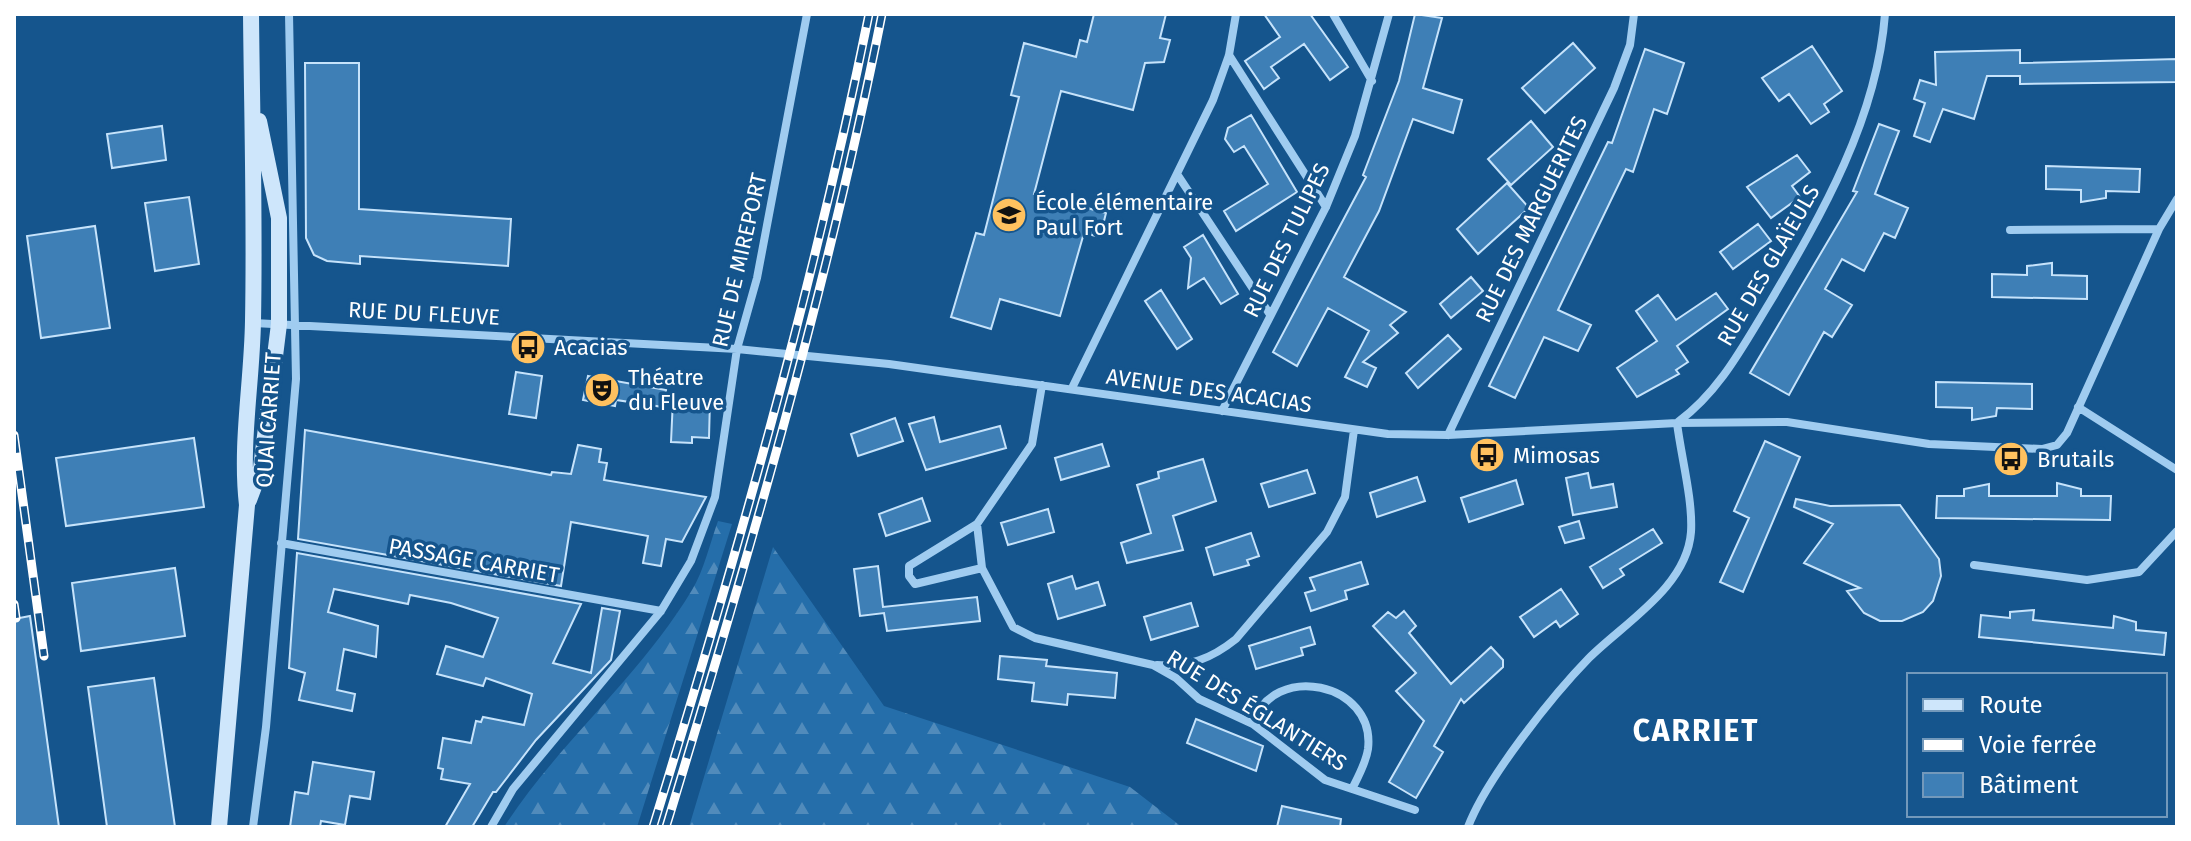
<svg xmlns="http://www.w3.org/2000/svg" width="2191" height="841" font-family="'Fira Sans',sans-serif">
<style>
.forest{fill:url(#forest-firs)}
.building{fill:#3e7fb6;stroke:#c6e3fb;stroke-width:2}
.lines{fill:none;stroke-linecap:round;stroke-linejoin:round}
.minor{stroke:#a0ccf0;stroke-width:8}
.secondary{stroke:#cee6fb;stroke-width:16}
.rail-casing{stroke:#fff;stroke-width:9}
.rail{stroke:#15558d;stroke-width:6;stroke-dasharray:18;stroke-linecap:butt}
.labels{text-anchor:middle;stroke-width:7;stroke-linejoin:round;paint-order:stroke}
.poi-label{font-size:22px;fill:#fff;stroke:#15558d;text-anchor:start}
.street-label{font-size:22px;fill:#fff;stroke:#15558d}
.district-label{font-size:30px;font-weight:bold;letter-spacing:2px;fill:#fff;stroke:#15558d}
</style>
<defs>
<pattern id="forest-firs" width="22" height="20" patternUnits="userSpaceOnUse" patternTransform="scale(2)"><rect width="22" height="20" fill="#256eaa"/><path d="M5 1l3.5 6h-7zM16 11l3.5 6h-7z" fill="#518bbb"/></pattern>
</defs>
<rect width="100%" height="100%" fill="#15558d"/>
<path class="forest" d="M718,521L732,524L637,827H504C559,742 640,677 692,590C704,570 710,543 718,521Z
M773,547L884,706L1130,787L1182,827H689Z"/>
<path class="building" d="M1094,14H1166L1160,38L1170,40L1164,62L1145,63L1133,110L1061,91L1034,194L1106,213L1100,237L1084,233L1060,316L1000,299L991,329L951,317L976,233L984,235L1019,97L1011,95L1024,43L1076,57L1080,40L1087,42Z
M1264,14H1310L1348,67L1330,80L1304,44L1271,67L1279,78L1264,89L1245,61L1280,37Z
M1415,14L1442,18L1423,88L1462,100L1453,133L1413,119L1379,211L1344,277L1406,312L1390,325L1398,333L1363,362L1376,368L1367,387L1345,377L1369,331L1328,308L1297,366L1273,352L1366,177L1363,175L1399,81Z
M1573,43L1595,68L1545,113L1522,88Z
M1812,46L1842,91L1824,104L1829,112L1811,124L1789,94L1779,101L1762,78Z
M1645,49L1684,63L1667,114L1654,109L1633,172L1626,169L1558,310L1591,325L1578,351L1544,337L1515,398L1489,386L1608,142L1612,143Z
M2020,50V63L2177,59V82L2020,84V76H1987L1974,119L1943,109L1930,142L1914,136L1925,103L1914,99L1920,80L1936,85L1935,52Z
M305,63H359V209L511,219L508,266L360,256V264L327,261L314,255L306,238Z
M1251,115L1297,192L1236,231L1224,211L1268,184L1244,146L1234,152L1225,139L1228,128Z
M1531,121L1553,147L1511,185L1488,159Z
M1879,124L1899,131L1875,194L1908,208L1895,238L1884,233L1864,271L1842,259L1825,289L1852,305L1832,337L1824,332L1789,395L1750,373L1857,192L1853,191Z
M162,126L166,160L112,168L107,134Z
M1797,155L1810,172L1792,186L1800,197L1771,218L1747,187Z
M2046,166L2140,169L2139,192L2106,191V198L2081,202V190L2046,189Z
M1507,183L1529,208L1478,254L1457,229Z
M189,197L199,264L155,271L145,203Z
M1758,224L1771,241L1733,269L1720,252Z
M95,226L110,328L41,338L27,236Z
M1203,235L1238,294L1221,304L1204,278L1188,288L1191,258L1184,247Z
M2052,263V275L2087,276V299L1992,297V274L2027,275V266Z
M1471,277L1483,291L1451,318L1440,304Z
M1161,290L1192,339L1177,349L1145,301Z
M1716,293L1728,309L1677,346L1688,362L1676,370L1679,374L1637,397L1617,368L1657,341L1636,311L1658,295L1676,320Z
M1448,335L1461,349L1418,388L1406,373Z
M516,372L542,376L536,418L509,414Z
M588,376L666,390L663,407L616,400L615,406L583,400Z
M1936,382L2032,384V409L1997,408L1996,416L1972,420V408L1936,407Z
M673,399L710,400L709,438L692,437V443L671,442Z
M934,417L940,442L1000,426L1006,448L926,470L909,424Z
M895,418L903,441L858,456L851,434Z
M305,430L551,475L552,472L571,474L578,445L601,449L599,462L607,463L604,480L706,497L682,542L666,539L661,566L643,563L648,536L571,522L561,586L298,539Z
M194,438L204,507L66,526L56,458Z
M1765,441L1800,457L1743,592L1720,582L1749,518L1734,511Z
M1102,444L1109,466L1061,480L1055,458Z
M1203,459L1216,501L1173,516L1183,550L1127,563L1121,543L1151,533L1137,485L1159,478L1158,472Z
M1307,470L1315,493L1269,507L1261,484Z
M1588,473L1591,488L1613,484L1617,507L1573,515L1566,478Z
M1417,477L1425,501L1377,517L1370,493Z
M1516,480L1523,504L1469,522L1461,498Z
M2057,483L2081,489V496H2111L2110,520L1936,518L1937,496H1964V489L1989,484V496H2057Z
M922,498L930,521L886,536L879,514Z
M1796,499L1830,506L1900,505L1939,559L1941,576L1933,601L1923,612L1902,621H1880L1864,613L1847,591L1860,588L1804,563L1833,524L1794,507Z
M1048,509L1054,532L1008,545L1001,523Z
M1579,521L1584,538L1565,543L1559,527Z
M1653,529L1662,543L1620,569L1624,575L1603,588L1590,567Z
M1251,533L1259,556L1247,560L1249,565L1214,575L1206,548Z
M297,553L581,604L553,663L591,673L602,608L620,611L611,660L536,740L496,792H493L472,827H445L470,784L441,779L443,769L438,768L443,738L471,743L476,721L481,722L483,717L524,725L532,694L486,678L483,686L437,674L446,646L483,657L498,618L451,603L410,595L408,604L334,589L328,612L378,626L376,657L344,649L337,690L355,694L352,711L299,700L305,673L289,668Z
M1361,562L1368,584L1345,591L1347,599L1311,611L1305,593L1315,590L1310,578Z
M878,566L883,607L977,597L980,621L887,631L884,613L860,616L854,569Z
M175,568L185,636L81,651L72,583Z
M1072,576L1076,589L1098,582L1105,605L1058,619L1048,584Z
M1561,589L1578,614L1560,627L1556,621L1534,637L1520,617Z
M1191,603L1198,626L1151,640L1144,617Z
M2034,610L2033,620L2113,628L2114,616L2136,622V630L2166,633L2164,655L1979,637L1981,615L2010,618V612Z
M1404,611L1416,626L1409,633L1451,684L1491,647L1503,660V667L1464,703L1461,699L1434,746L1443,752L1416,798L1389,782L1424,721L1396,691L1416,673L1373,626L1388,612L1396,618Z
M30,616L59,827H14V619Z
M1310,627L1315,644L1301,648L1303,655L1256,669L1249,646Z
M1000,656L1047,660L1046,666L1117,673L1115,698L1068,694L1067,705L1032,701L1034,683L998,679Z
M154,678L175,827H107L88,687Z
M1196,719L1263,746L1256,771L1187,743Z
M313,762L374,772L370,799L350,796L345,825L321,821L320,827H290L295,792L308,794Z
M1282,806L1341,819L1340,827H1277Z"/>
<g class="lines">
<path class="minor" d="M1333,14L1372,81
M1229,55L1326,207
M1177,174L1269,313
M2010,230L2159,229
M253,323L737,349L889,364L1388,434L1448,435L1677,423L1787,422L1929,444L2042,449L2057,445L2067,433L2159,229L2177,199
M1042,385L1032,444L977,524L982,568L1013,627L1035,638L1153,665L1176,678L1199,699L1253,724L1325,780L1415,810
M1072,388L1213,100L1229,55L1236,14
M2078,407L2177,470
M1222,411L1326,207L1355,136L1389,14
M1678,422C1720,391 1743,346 1770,302C1822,214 1877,119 1885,14
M1448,435L1614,88L1630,45L1634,14
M977,524L909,566V576L915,584L982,568
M281,543L661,611
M1974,565L2087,580L2139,572L2177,531
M1157,665C1189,667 1211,659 1236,639L1327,532L1345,497L1354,430
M1253,724C1272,661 1376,682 1368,749C1366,763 1358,777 1352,789
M253,827L266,727L296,379L289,14
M491,827L513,789L661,611L691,561L715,497L737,349L757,278L807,14
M1468,827C1486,779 1552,696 1589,658C1624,623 1687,587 1691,532C1693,500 1681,456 1677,423"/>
<path class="secondary" d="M249,500L261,468L279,324V218L259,121
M219,827L247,505C240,444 252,383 253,321C255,219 252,116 251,14"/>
<defs>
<path id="rail" d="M14,435L44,656
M14,604L16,618
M653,827C736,558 813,290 869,14
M666,827C748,558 827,290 882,14"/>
</defs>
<use href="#rail" class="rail-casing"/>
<use href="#rail" class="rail"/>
</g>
<defs>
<symbol id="school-disc" viewBox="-11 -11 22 22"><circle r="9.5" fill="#ffc15f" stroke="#15558d"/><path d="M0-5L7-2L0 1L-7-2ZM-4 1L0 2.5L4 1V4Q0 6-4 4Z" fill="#111"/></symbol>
<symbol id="bus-disc" viewBox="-11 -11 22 22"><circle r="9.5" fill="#ffc15f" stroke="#15558d"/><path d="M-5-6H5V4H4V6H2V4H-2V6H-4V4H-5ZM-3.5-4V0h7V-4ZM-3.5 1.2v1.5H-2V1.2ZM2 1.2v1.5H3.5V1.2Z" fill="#111"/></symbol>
<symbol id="theatre-disc" viewBox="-11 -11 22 22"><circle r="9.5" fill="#ffc15f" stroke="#15558d"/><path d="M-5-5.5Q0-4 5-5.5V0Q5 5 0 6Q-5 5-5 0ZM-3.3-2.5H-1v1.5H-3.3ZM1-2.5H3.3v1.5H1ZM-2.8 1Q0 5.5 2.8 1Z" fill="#111"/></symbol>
</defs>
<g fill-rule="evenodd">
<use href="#school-disc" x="989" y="195" width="40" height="40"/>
<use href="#bus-disc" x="508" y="327" width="40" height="40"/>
<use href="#theatre-disc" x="582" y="370" width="40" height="40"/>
<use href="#bus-disc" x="1467" y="435" width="40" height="40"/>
<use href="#bus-disc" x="1991" y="439" width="40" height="40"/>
</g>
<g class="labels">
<g class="poi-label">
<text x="1035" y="210">École élémentaire<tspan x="1035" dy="25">Paul Fort</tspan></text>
<text x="554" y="355">Acacias</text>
<text x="628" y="385">Théatre<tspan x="628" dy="25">du Fleuve</tspan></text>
<text x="1513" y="463">Mimosas</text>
<text x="2037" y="467">Brutails</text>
</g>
<g class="street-label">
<text transform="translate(1531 219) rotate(-64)" y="8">RUE DES MARGUERITES</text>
<text transform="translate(1286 240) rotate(-64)" y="8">RUE DES TULIPES</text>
<text transform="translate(739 260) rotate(-77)" y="8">RUE DE MIREPORT</text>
<text transform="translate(1768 265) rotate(-60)" y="8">RUE DES GLAÏEULS</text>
<text transform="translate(424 313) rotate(3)" y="8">RUE DU FLEUVE</text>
<text transform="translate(1209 390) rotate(8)" y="8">AVENUE DES ACACIAS</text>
<text transform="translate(268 420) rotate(-86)" y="8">QUAI CARRIET</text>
<text transform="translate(474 560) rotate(10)" y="8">PASSAGE CARRIET</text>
<text transform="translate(1257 710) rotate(32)" y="8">RUE DES ÉGLANTIERS</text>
</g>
<g class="district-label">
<text x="1696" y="741">CARRIET</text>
</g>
</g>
<rect width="2191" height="841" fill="none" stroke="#ffffff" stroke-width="32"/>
<rect x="1907" y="673" width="260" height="144" fill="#15558d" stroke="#7399bb" stroke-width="2"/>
<rect x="1923" y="699" width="40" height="12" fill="#cee6fb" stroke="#7399bb" stroke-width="2"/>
<text x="1979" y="713" font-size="24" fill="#ffffff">Route</text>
<rect x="1923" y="739" width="40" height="12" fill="#ffffff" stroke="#7399bb" stroke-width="2"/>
<text x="1979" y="753" font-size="24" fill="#ffffff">Voie ferrée</text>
<rect x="1923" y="773" width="40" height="24" fill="#3e7fb6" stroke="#7399bb" stroke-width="2"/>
<text x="1979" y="793" font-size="24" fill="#ffffff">Bâtiment</text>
</svg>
